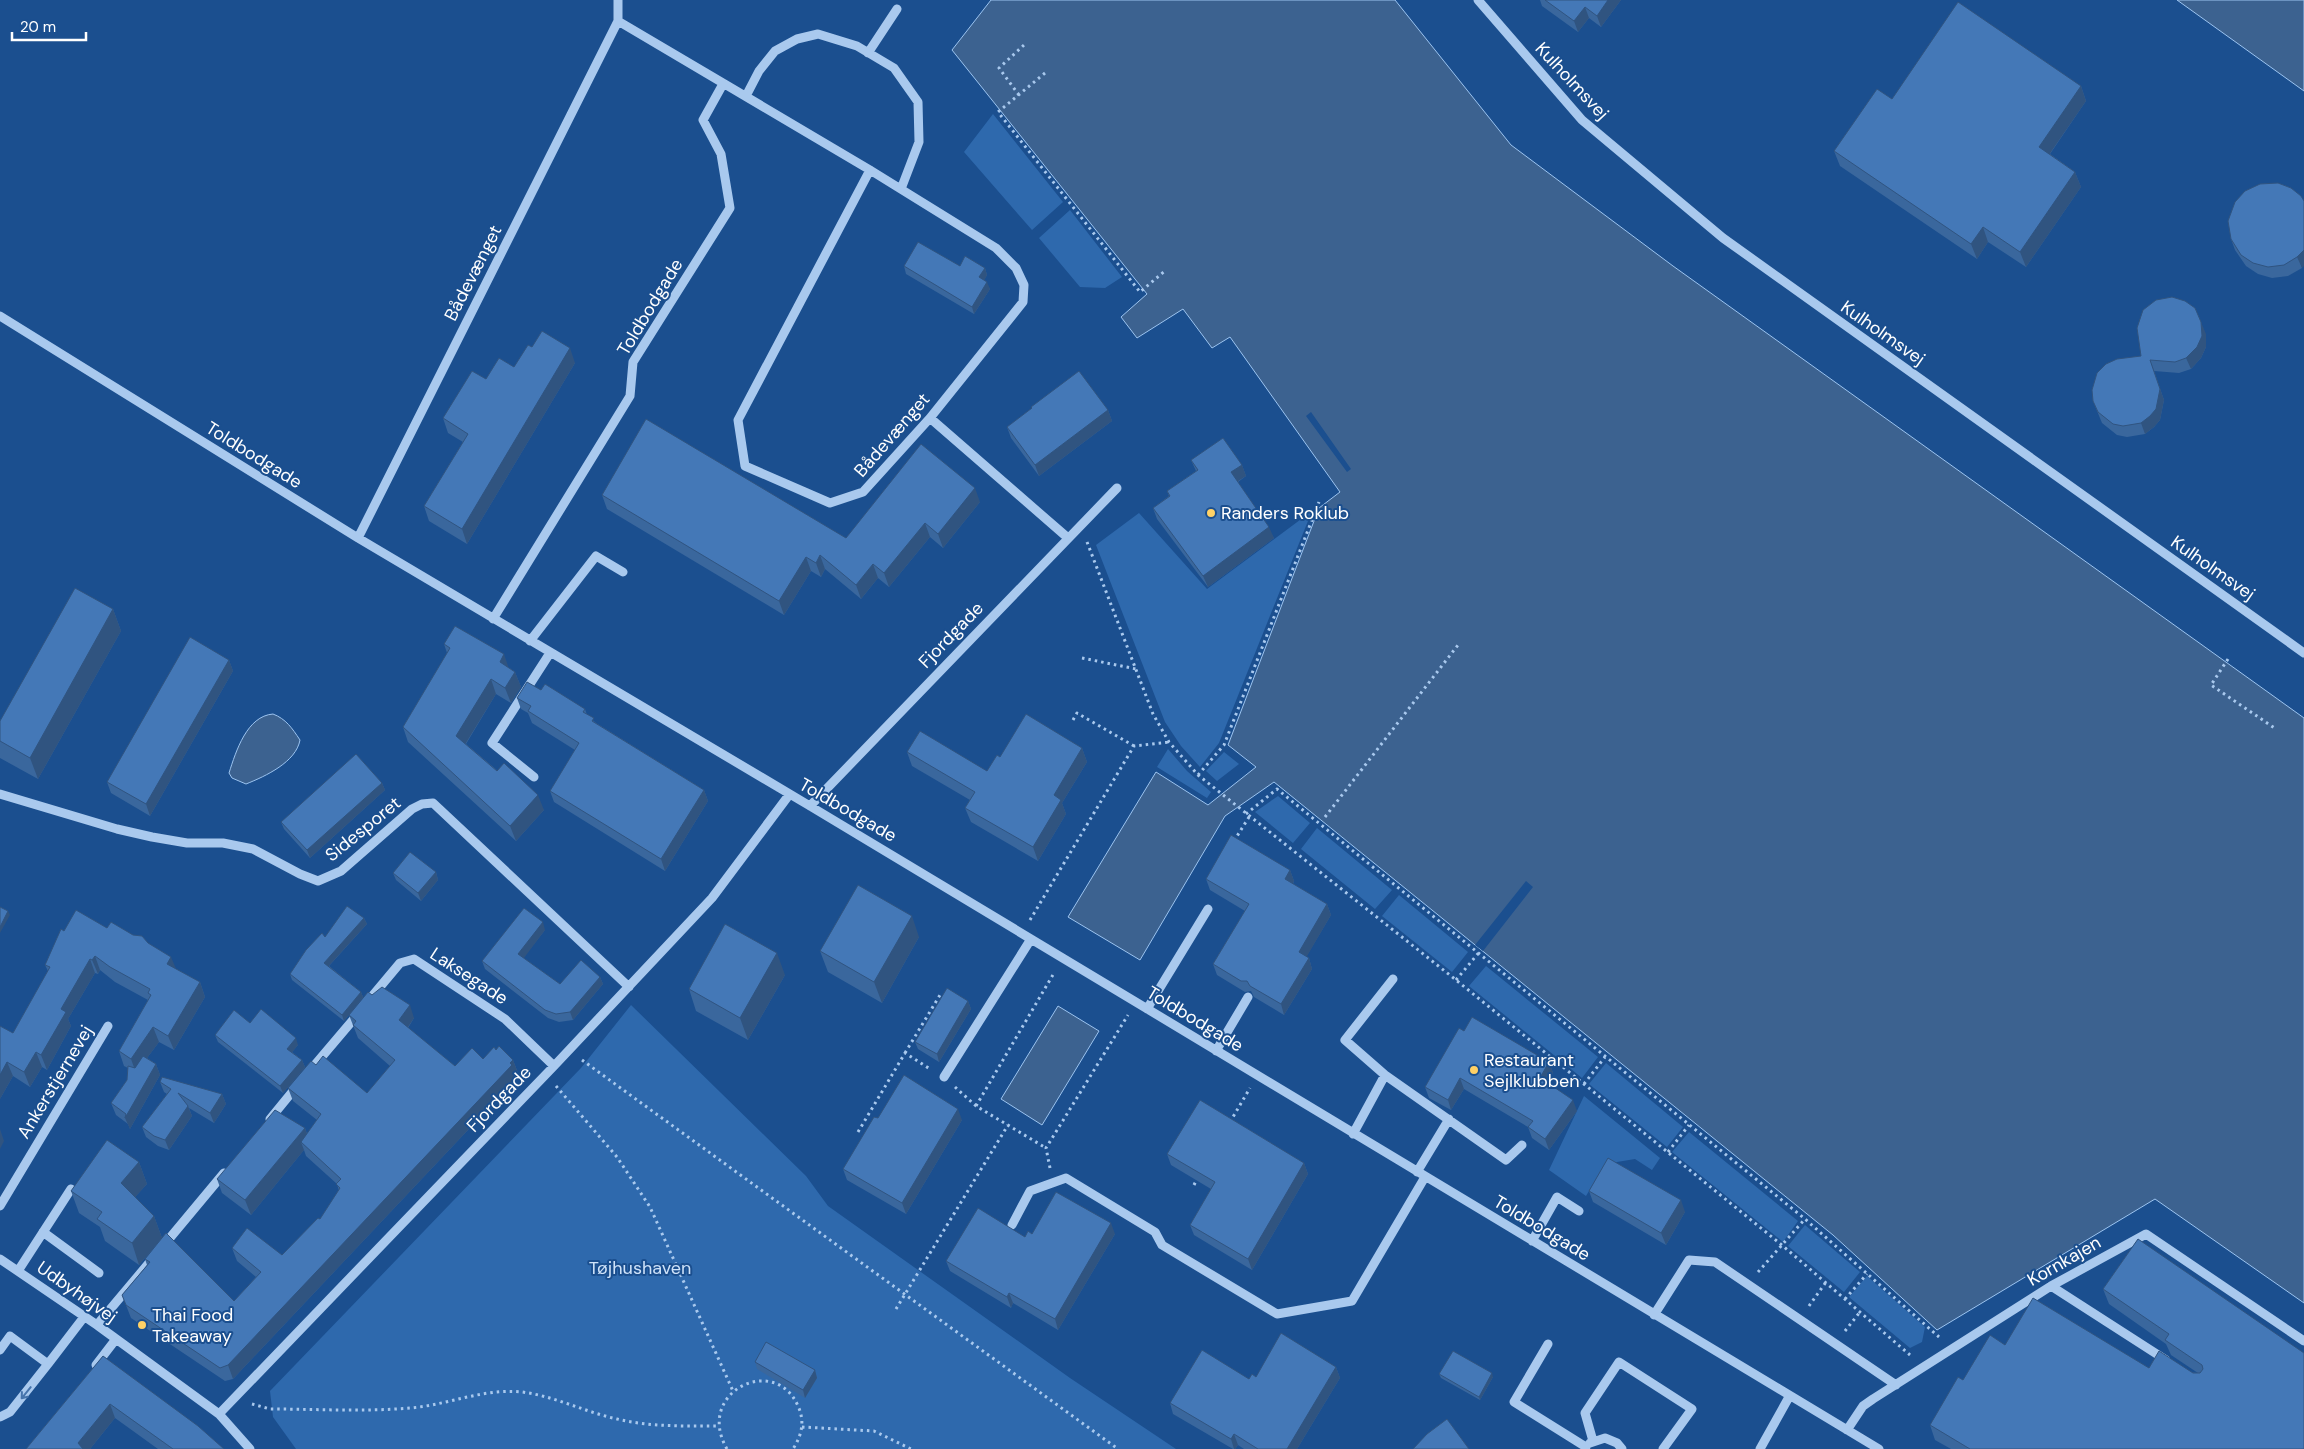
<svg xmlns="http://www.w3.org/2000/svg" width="2304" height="1449" font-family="'DM Sans',sans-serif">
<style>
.green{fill:#2e69ad}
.water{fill:#3c6290;stroke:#9cc4f0}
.pier{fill:#1b4f8f}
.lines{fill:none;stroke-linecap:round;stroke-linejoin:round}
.path{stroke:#a9c9ee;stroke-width:3;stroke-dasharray:2.5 4;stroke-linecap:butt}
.minor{stroke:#a9c9ee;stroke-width:9}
.wall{fill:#3a679d}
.shaded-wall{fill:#305480}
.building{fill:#4478b7;stroke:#305480}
.oneway{stroke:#4674ac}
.poi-dot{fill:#ffd166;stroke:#1b4f8f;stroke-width:2}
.labels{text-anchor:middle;stroke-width:4;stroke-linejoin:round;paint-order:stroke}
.street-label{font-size:18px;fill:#fff;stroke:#1b4f8f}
.poi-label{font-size:18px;fill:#fff;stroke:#1b4f8f;text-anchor:start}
.park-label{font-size:18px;fill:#cfe3fa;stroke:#1b4f8f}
</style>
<rect width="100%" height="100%" fill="#1b4f8f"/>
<path class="green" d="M993,114L1063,202L1032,230L964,152Z
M1070,210L1122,277L1105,288L1080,287L1039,238Z
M1312,511L1219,743L1200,767L1181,746L1165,722L1096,545L1139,513L1207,589Z
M1168,749L1187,771L1211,792L1207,798L1157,767Z
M1224,752L1239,764L1217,781L1206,771Z
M1278,796L1310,823L1293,843L1255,812Z
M1317,828L1392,890L1375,909L1301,849Z
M1399,895L1468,952L1452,972L1382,916Z
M1486,966L1598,1057L1582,1078L1469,986Z
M631,1005L806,1176L828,1206L1070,1378L1176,1449H296L273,1417L270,1391L581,1068Z
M1606,1063L1683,1127L1667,1147L1589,1084Z
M1584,1096L1660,1158L1652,1170L1635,1159L1605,1164L1586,1196L1549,1170Z
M1689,1132L1798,1221L1783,1242L1672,1152Z
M1805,1225L1860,1272L1844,1292L1788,1246Z
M1867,1276L1925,1327L1922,1342L1910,1348L1849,1297Z"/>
<path class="water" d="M991,0H1395L1511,145L1673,266L2304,718V1303L2155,1199L1937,1330L1833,1235L1274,782L1225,816L1140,960L1068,917L1156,772L1208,805L1256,767L1228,745L1319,508L1340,492L1230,337L1212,348L1183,309L1137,338L1121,317L1147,294L952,50Z
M2177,0H2304V91Z
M273,714C286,719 292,728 300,740C296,762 266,776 246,784L232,778L229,773C236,751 247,716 273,714Z
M1058,1006L1099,1031L1042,1125L1001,1099Z"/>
<path class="pier" d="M1311,412L1351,469L1347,472L1306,416Z
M1526,881L1533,887L1483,951L1475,945Z"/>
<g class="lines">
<path class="path" d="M1045,73L998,112L1140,292L1166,270
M1019,95L999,68L1024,45
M1087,542L1153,714L1169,742L1198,775L1456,980L1783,1246L1910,1355
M1082,658L1136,669
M2228,659L2211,685L2276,729
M1073,720L1077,713L1134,746
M1198,775L1224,745L1319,502
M1246,814L1277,789L1805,1219L1939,1337
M1325,817L1458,645
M1234,841L1249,817
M1030,920L1134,746L1169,742
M1456,980L1481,950
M905,1053L940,995
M582,1060L1118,1449
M1584,1084L1605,1057
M556,1086L617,1157L650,1207L733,1391
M955,1087L976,1106L1046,1148
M976,1106L1054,973
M1230,1122L1250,1088
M858,1132L905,1053L930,1069
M1668,1152L1689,1125
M1050,1168L1046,1148L1128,1015
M1194,1185L1198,1177
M1758,1272L1805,1219
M1845,1299L1867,1274
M1809,1306L1826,1282
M896,1309L1008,1125
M1845,1331L1860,1312
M252,1404L270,1409C316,1409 364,1412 410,1408C448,1405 483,1388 522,1392C554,1396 585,1412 617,1419C651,1427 684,1426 718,1426
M802,1427L874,1431L911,1449
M727,1449C694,1392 775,1353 798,1406C805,1421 802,1435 793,1449"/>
<path class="minor" d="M1478,0L1582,120L1723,238L2304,653
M618,21L870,170L996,248L1016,268L1024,285L1023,302L930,418L863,492L830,503L745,466L738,420L870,170
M868,53L897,9
M746,96L759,71L775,51L797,39L818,34L857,46L894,68L918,102L919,142L901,189
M0,316L358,538L810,806L1879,1449
M930,418L1068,538
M358,538L618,21V0
M493,619L630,396L633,362L730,208L721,154L703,120L723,84
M530,641L596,556L623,572
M534,777L492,743L550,653
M0,794L117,829L152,837L187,843H223L253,849L300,874L318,881L341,871L412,809L422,804L433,803L629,987
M810,806L1117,488
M1393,979L1345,1040L1385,1075L1506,1160L1522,1145
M369,1000L400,963L414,959L505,1019L554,1066
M1147,1009L1208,909
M1216,1051L1248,997
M308,1073L358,1014
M944,1077L1031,939
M270,1119L297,1086
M1353,1134L1385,1075
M1417,1172L1449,1119
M0,1206L108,1026
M1012,1225L1030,1191L1066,1178L1155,1232L1162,1245L1277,1314L1352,1301L1425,1177
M43,1232L99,1273
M1532,1241L1557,1197L1579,1211
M164,1245L224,1173
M0,1259L97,1325L219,1414L250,1449
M18,1271L71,1189
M2051,1286L2166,1360
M1654,1315L1689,1260L1715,1262L1896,1385
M97,1325L154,1257
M1548,1344L1514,1402L1586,1447
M0,1350L10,1336L48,1364L84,1317
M96,1365L116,1339
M219,1414L554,1066L712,898L789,795
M0,1417L10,1412L48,1364
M1847,1430L1863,1406L1873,1399L2051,1286L2146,1234L2304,1341
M1593,1441L1585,1413L1619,1362L1692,1409L1663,1449
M1590,1443L1605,1438L1617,1443L1622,1449
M1760,1449L1789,1397"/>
</g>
<path class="wall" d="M1540,0H1621L1601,27L1589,18L1578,32L1542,6Z
M2081,86L2086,101L2050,154L2075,172L2081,187L2026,267L1988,242L1977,259L1840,166L1834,151L1892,99Z
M2278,183L2302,268L2288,276L2272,278L2258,274L2246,266L2235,250L2231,239Z
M904,266H960L985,268L987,275L984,280L990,289L974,314L906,274Z
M2206,334V347L2201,358L2191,369L2179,373L2154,371L2164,400L2160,420L2154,427L2145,434L2127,437L2117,435L2102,423L2093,401L2141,356Z
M532,347L575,363L467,544L429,521L424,506L463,442L448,433L443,418L486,379L514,367Z
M1031,407L1108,410L1112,421L1039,476L1011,438L1007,427L1032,408Z
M1191,460L1242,465L1246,476L1238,482L1274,538L1208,587L1157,519L1153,508L1169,496L1167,491L1196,471Z
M602,495L846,538L980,502L943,548L930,537L889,587L878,578L861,599L825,569L821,577L811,571L784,615L607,509Z
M113,609L121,631L38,779L0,758V721Z
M444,644L508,667L515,672L521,687L511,703L496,694L466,744L544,810L516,841L408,742L403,727L447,653Z
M229,660L233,671L150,816L111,793L107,782Z
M541,690L585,709L587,715L596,723L704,790L708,801L665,871L554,802L550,791L575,750L532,723L528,713L521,709L517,698Z
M1082,748L1087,762L1062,803L1066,814L1038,861L971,822L965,808L970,800L912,766L907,752L987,771L1000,757Z
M382,783L385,790L310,858L284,829L281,822Z
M1290,870L1294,881L1293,884L1327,904L1331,915L1306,957L1309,958L1312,969L1284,1015L1254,997L1251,991L1245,992L1217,975L1213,964L1245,911L1210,890L1206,879Z
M436,872L438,880L421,901L396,880L393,873Z
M364,918L367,924L329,966L361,992L363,997L344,1021L292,980L290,974L325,937Z
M107,928L148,943L175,969L200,982L205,997L174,1050L159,1042L147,1058L156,1064L160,1075L130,1129L128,1124L116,1115L111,1103L127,1080L128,1068L124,1066L119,1051L148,1000L115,982L100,970L98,974L95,973L68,1019L71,1026L47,1070L42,1067L30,1087L13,1076L0,1099L13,1033L48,971L45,965L64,931Z
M545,930L523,958L560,984L600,977L603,984L573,1020L559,1022L548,1018L485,969L482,961Z
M919,937L882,1003L828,972L820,951Z
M785,975L748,1040L696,1011L689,989Z
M372,995L414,1018L408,1028L455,1066L483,1059L496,1050L513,1060L518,1073L516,1075L517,1078L233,1379L225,1381L131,1318L122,1295L147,1265L145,1259L234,1301L256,1277L237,1261L232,1248L282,1255L320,1219L339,1191L337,1184L306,1156L304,1150L251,1215L222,1193L217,1179L305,1128L307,1134L317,1120L293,1101L288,1088L316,1065L367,1093L390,1066L358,1038L349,1015Z
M968,1001L971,1009L939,1062L918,1049L915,1042Z
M250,1023L298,1045L292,1052L302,1060L305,1067L283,1093L218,1042L215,1035Z
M1464,1031L1549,1062L1553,1073L1548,1083L1577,1111L1549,1150L1532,1138L1528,1127L1464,1089L1451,1110L1429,1098L1425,1087Z
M160,1082L222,1094L226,1104L214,1123L189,1108L192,1116L169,1150L158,1146L146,1137L142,1127L167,1094L164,1092Z
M878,1118L962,1120L906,1214L847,1180L843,1169Z
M1167,1154L1304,1163L1308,1174L1252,1270L1194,1235L1190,1225L1211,1189L1171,1165Z
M139,1162L147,1184L135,1197L154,1216L162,1238L139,1265L105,1241L100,1227L79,1213L71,1191Z
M1589,1191L1685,1212L1666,1245L1593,1202Z
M1032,1234H1115L1058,1330L1013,1303L1011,1308L950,1271L946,1261L1025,1237Z
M2138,1239L2304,1449H1951L1935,1440L1930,1425L1963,1380L2005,1345L2149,1368L2198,1373L2171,1355L2166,1344L2109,1304L2103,1289Z
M103,1356L224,1449H158L115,1418L90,1449H26Z
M755,1362L815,1370L817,1378L805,1398L757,1369Z
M1336,1367L1340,1378L1297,1449H1244L1238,1445L1235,1449H1233L1173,1414L1170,1403L1256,1377Z
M1439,1374L1493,1377L1480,1400L1441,1378Z"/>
<path class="shaded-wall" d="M1608,0H1621L1601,27L1597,16Z
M1585,7L1589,18L1578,32L1574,21Z
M2081,86L2086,101L2044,162L2039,147Z
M2075,172L2081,187L2026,267L2020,252Z
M1983,227L1988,242L1977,259L1971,244Z
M2304,250V266L2302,268L2297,257Z
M985,268L987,275L982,285L979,277Z
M987,282L990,289L974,314L972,307Z
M2201,322L2206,334V347L2201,358L2191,369L2186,358Z
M570,348L575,363L467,544L462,529Z
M2150,360L2164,400L2160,420L2154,427L2145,434L2141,423Z
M1108,410L1112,421L1039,476L1035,465Z
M1242,465L1246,476L1235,483L1231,472Z
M975,488L980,502L943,548L938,534Z
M925,523L930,537L889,587L884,573Z
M1269,527L1274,538L1208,587L1203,576Z
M820,555L825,569L821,577L816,563Z
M806,557L811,571L784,615L779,601Z
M873,564L878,578L861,599L856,585Z
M113,609L121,631L38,779L30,758Z
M504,654L509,669L500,662Z
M229,660L233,671L150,816L146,804Z
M515,672L521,687L511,703L505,688Z
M491,679L496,694L461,751L456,736Z
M1082,748L1087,762L1062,803L1066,814L1038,861L1033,847L1054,795Z
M382,783L385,790L310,858L307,850Z
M704,790L708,801L665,871L661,859Z
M538,795L544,810L516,841L510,826Z
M1290,870L1294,881L1289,890L1285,879Z
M436,872L438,880L421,901L418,893Z
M1327,904L1331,915L1303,963L1299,952Z
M8,911L10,915L0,933V927Z
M912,916L919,937L882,1003L874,982Z
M364,918L367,924L326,969L324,963Z
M543,922L545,930L521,962L518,954Z
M777,953L785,975L748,1040L740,1018Z
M95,956L100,970L98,974L92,960Z
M171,957L177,971L167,964Z
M1309,958L1312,969L1284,1015L1281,1004Z
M90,959L95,973L68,1019L71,1026L47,1070L41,1055L61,1009Z
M600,977L603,984L573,1020L570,1012Z
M200,982L205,997L174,1050L168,1036Z
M361,992L363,997L344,1021L342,1015Z
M968,1001L971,1009L939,1062L937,1054Z
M410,1005L414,1018L404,1033L399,1020Z
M153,1027L159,1042L136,1073L131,1059Z
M296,1038L298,1045L289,1056L287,1049Z
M36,1052L42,1067L30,1087L24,1072Z
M302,1060L305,1067L283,1093L280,1086Z
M513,1060L518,1073L516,1075L517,1078L233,1379L228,1365Z
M7,1062L13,1076L0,1099V1075Z
M1549,1062L1553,1073L1545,1087L1541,1076Z
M156,1064L160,1075L130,1129L125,1118Z
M1460,1078L1464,1089L1451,1110L1448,1100Z
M222,1094L226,1104L214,1123L210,1113Z
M1573,1100L1577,1111L1549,1150L1545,1139Z
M188,1106L192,1116L169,1150L165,1140Z
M958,1109L962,1120L906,1214L902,1203Z
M305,1128L310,1143L301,1142L304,1150L251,1215L245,1200Z
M0,1129L4,1141L0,1149Z
M139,1162L147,1184L129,1204L121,1183Z
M1304,1163L1308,1174L1252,1270L1248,1259Z
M1681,1200L1685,1212L1666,1245L1661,1233Z
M154,1216L162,1238L139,1265L132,1243Z
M1111,1223L1115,1234L1058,1330L1055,1319Z
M1009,1293L1013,1303L1011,1308L1007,1297Z
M1336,1367L1340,1378L1297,1449H1287Z
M815,1370L817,1378L805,1398L803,1390Z
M1492,1373L1493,1377L1480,1400L1479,1397Z
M110,1404L115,1418L90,1449H80L78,1443Z
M1234,1434L1238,1445L1235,1449H1234L1231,1439Z"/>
<path class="building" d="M1545,0H1608L1597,16L1585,7L1574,21Z
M1958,2L2081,86L2039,147L2075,172L2020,252L1983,227L1971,244L1834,151L1877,89L1892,99Z
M2278,183L2291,188L2301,196L2304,201V250L2297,257L2284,265L2268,267L2253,263L2241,255L2231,239L2228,221L2235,202L2245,191L2260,184Z
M918,242L960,266L965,256L985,268L979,277L987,282L972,307L904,266Z
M2172,297L2185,301L2195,308L2201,322L2202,336L2197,347L2186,358L2175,362L2150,360L2160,389L2156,409L2150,416L2141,423L2123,426L2113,424L2098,412L2093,401L2092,390L2097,373L2106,364L2117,359L2141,356L2137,328L2143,310L2156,300Z
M542,331L570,348L462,529L424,506L468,434L443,418L472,371L486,379L499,358L514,367L528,345L532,347Z
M1079,371L1108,410L1035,465L1007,427L1032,408L1031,407Z
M646,419L846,538L921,444L975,488L938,534L925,523L884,573L873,564L856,585L820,555L816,563L806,557L779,601L602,495Z
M1223,438L1242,465L1231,472L1269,527L1203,576L1153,508L1170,496L1167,491L1198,470L1191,460Z
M75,588L113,609L30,758L0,741V721Z
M455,626L504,654L500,662L515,672L505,688L491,679L456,736L497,771L504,763L538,795L510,826L403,727L450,648L444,644Z
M190,637L229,660L146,804L107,782Z
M527,682L541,690L545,684L585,709L583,712L594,718L592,721L704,790L661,859L550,791L579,743L528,711L531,706L517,698Z
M1026,714L1082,748L1054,795L1061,800L1033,847L965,808L975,792L907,752L920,731L987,771L997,755L1000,757Z
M356,754L382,783L307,850L281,822Z
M1231,835L1290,870L1285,879L1327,904L1299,952L1309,958L1281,1004L1250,986L1247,981H1241L1213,964L1249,904L1206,879Z
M410,852L436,872L418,893L393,873Z
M858,885L912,916L874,982L820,951Z
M347,906L364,918L324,963L361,992L342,1015L290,974L306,950L322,933L325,937Z
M0,907L8,911L0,927Z
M524,908L543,922L518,954L560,984L581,960L600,977L570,1012L556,1014L545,1010L482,961Z
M76,910L107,928L111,922L133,935L142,936L148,943L171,957L167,964L200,982L168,1036L153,1027L131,1059L119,1051L151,995L148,993L150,989L110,967L95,956L92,960L90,959L61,1009L66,1012L41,1055L36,1052L24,1072L7,1062L0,1075V1026L13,1033L50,967L45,965L61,929L64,931Z
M725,924L777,953L740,1018L689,989Z
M382,987L410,1005L399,1020L455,1066L472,1048L483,1059L494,1047L496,1050L499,1046L513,1060L510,1063L512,1065L228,1365L220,1368L126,1305L122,1295L150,1262L145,1259L166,1233L234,1301L261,1272L232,1248L247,1228L282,1255L318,1218L320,1219L340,1188L336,1184L341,1179L301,1142L321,1114L288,1088L311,1061L316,1065L323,1056L367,1093L395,1060L353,1025L356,1021L349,1015L368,992L372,995Z
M947,988L968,1001L937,1054L915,1042Z
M261,1009L296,1038L287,1049L302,1060L280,1086L215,1035L234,1010L250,1023Z
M1472,1017L1549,1062L1541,1076L1542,1079L1573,1100L1545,1139L1528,1127L1533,1121L1460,1078L1448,1100L1425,1087L1459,1028L1464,1031Z
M143,1056L156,1064L125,1118L126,1114L111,1103L127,1080L128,1066L135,1068Z
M904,1075L958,1109L902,1203L843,1169L874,1117L878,1118Z
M162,1077L222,1094L210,1113L178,1093L188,1106L165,1140L154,1136L142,1127L171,1089L160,1082Z
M1200,1100L1304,1163L1248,1259L1190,1225L1215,1182L1167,1154Z
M275,1110L305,1128L245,1200L217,1179Z
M107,1140L139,1162L121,1183L154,1216L132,1243L97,1219L102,1212L71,1191Z
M1608,1158L1681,1200L1661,1233L1589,1191Z
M1056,1192L1111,1223L1055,1319L1009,1293L1007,1297L946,1261L978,1208L1025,1237L1028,1231L1032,1234Z
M2138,1239L2304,1353V1449H1970L1930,1425L1958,1377L1963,1380L1990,1335L2005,1345L2033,1298L2149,1368L2159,1351L2193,1373H2200L2203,1369L2202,1365L2165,1340L2169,1334L2103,1289Z
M1281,1333L1336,1367L1287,1449H1258L1234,1434L1231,1439L1170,1403L1202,1350L1249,1379L1252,1374L1256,1377Z
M766,1342L815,1370L803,1390L755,1362Z
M1453,1351L1492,1373L1479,1397L1439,1374Z
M103,1356L198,1426L224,1449H173L110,1404L78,1443L83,1449H26Z
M1447,1419L1469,1449H1413L1427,1434Z"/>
<defs><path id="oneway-shaft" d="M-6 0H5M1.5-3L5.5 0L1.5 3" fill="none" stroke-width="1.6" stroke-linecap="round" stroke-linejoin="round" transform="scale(1.25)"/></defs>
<use class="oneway" href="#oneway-shaft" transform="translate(26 1393) rotate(129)"/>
<g class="poi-dot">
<circle cx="1211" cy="513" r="5"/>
<circle cx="1474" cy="1070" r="5"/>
<circle cx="142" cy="1325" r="5"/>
</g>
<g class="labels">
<g class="street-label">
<text transform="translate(1572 81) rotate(47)" y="6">Kulholmsvej</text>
<text transform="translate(473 273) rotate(-63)" y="6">Bådevænget</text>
<text transform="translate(650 307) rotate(-59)" y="6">Toldbodgade</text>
<text transform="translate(1883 333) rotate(35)" y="6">Kulholmsvej</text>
<text transform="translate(892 435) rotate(-49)" y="6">Bådevænget</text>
<text transform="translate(254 455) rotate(32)" y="6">Toldbodgade</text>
<text transform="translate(2213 568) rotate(35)" y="6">Kulholmsvej</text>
<text transform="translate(951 635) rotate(-46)" y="6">Fjordgade</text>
<text transform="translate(848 810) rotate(30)" y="6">Toldbodgade</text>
<text transform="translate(363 829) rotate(-39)" y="6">Sidesporet</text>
<text transform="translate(469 976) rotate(33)" y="6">Laksegade</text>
<text transform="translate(1195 1019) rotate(31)" y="6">Toldbodgade</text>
<text transform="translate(55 1082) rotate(-59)" y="6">Ankerstjernevej</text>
<text transform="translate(499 1099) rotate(-46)" y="6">Fjordgade</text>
<text transform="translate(1542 1228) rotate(31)" y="6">Toldbodgade</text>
<text transform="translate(2064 1261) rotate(-30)" y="6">Kornkajen</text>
<text transform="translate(77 1292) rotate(35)" y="6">Udbyhøjvej</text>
</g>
<g class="poi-label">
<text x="1221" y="519">Randers Roklub</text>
<text x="1484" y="1066">Restaurant<tspan x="1484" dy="21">Sejlklubben</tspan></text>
<text x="152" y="1321">Thai Food<tspan x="152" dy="21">Takeaway</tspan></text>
</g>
<g class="park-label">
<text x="640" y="1274">Tøjhushaven</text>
</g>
</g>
<path d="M12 32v8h74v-8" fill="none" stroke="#ffffff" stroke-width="2.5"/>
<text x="20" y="32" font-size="15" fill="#ffffff" stroke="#1b4f8f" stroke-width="4" paint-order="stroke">20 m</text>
</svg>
